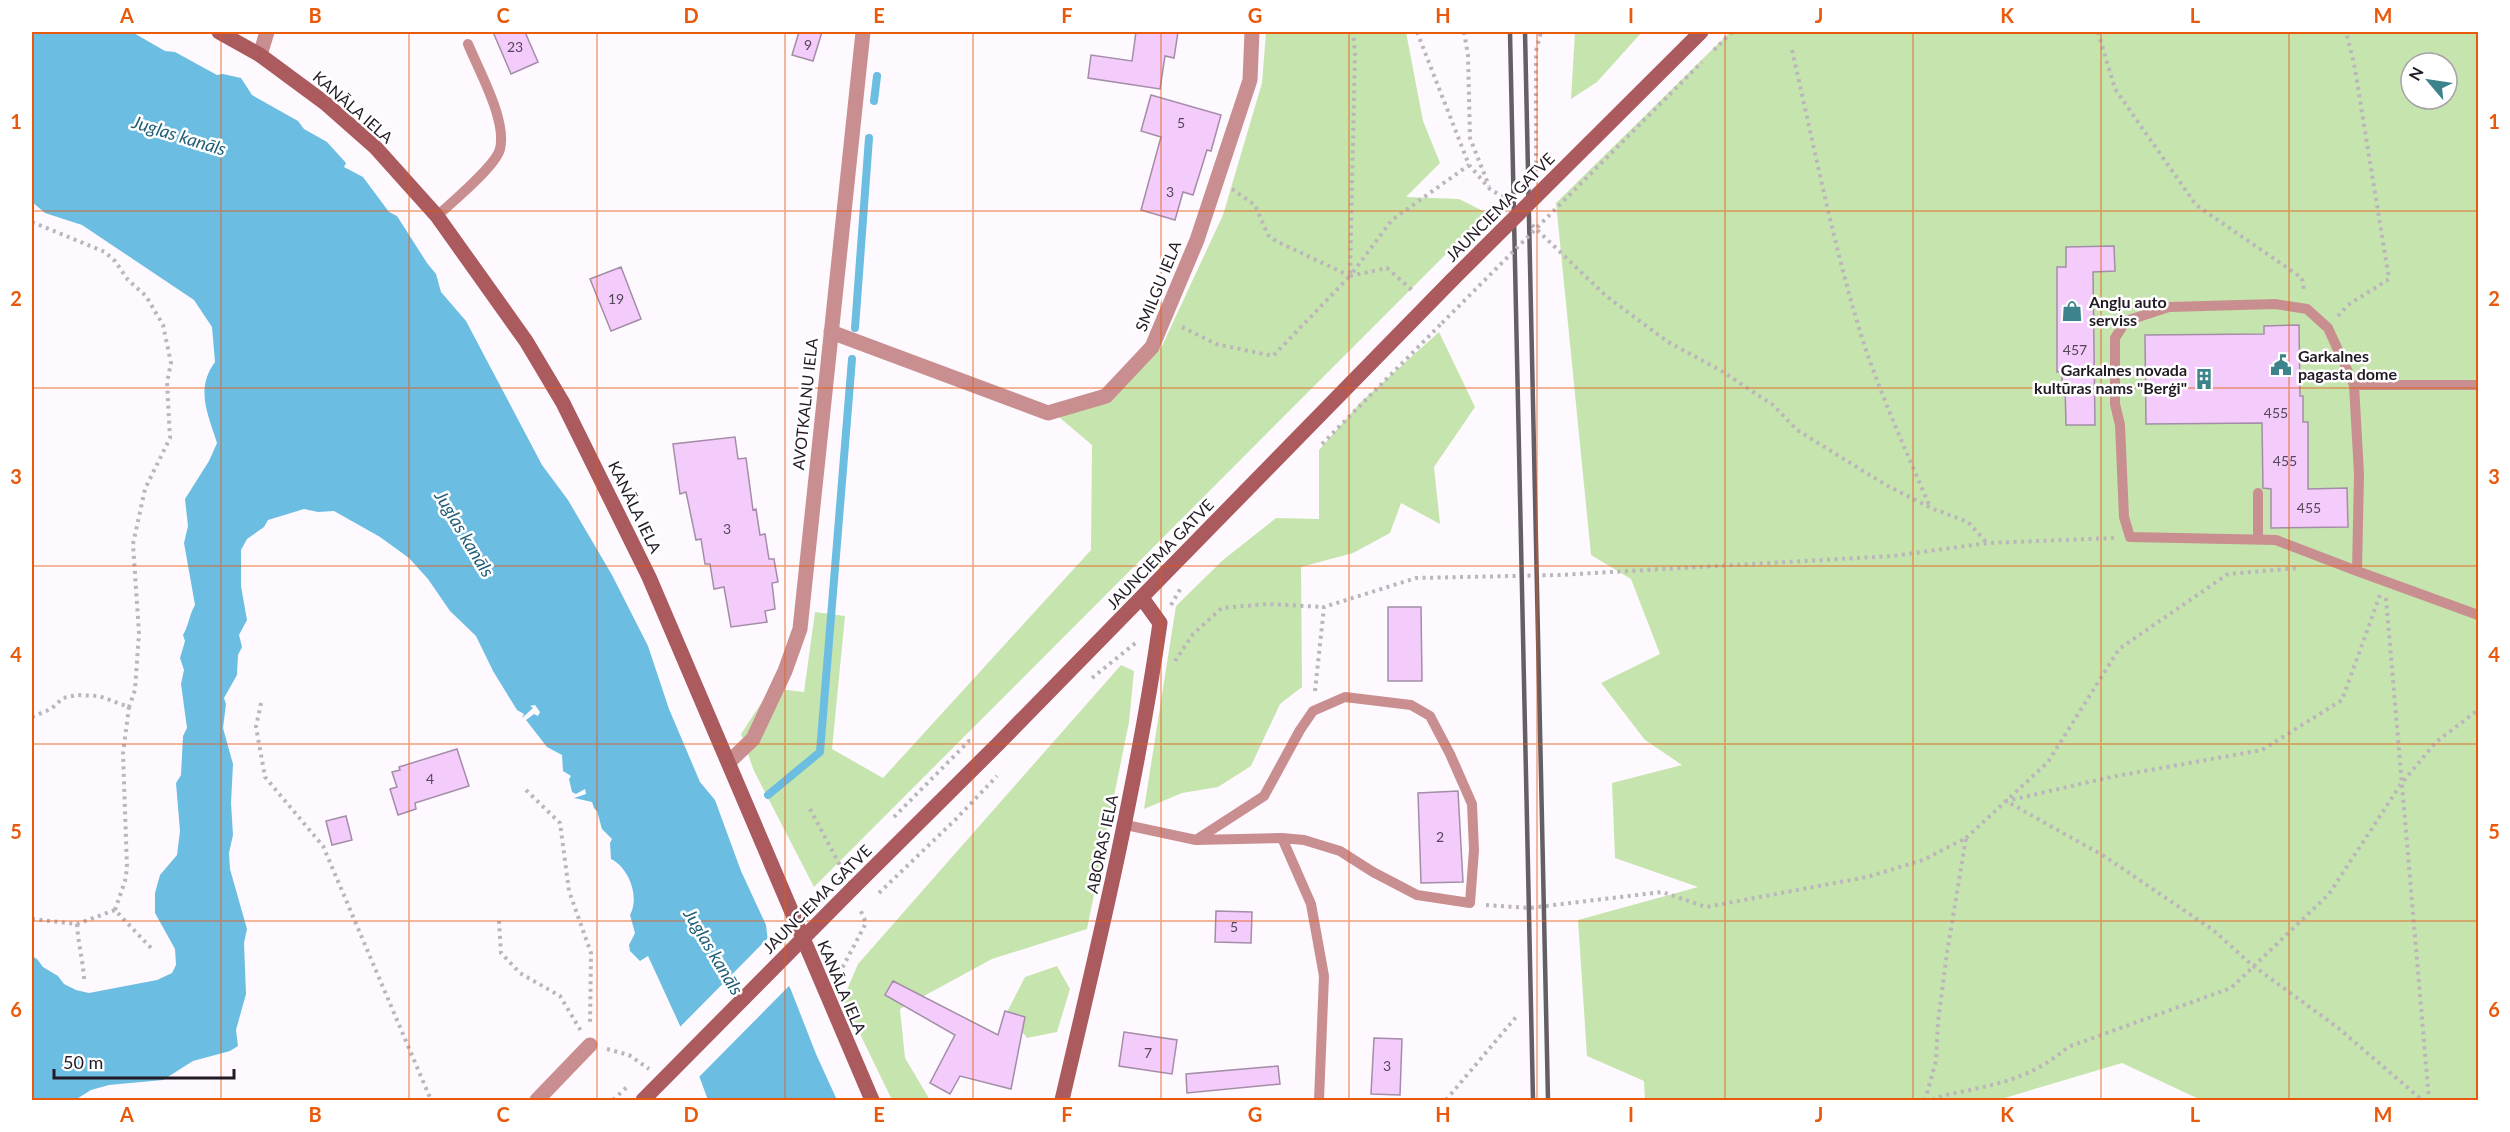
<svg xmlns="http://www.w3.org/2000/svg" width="2510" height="1132" font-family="Lato,sans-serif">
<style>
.green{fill:#c6e4ad;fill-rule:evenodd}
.water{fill:#6cbde2}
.pier{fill:#fef9ff}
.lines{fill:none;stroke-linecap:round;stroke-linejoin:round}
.stream{stroke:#6cbde2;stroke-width:8}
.building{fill:#f4ccfc;stroke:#a38da7;stroke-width:1.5}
.path{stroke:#bbb5bc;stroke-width:4;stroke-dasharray:3 4.5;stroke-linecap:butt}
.lane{stroke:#c98f90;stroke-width:10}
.street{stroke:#c98f90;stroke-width:15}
.secondary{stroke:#ab5a5e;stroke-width:15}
.rail{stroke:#655e66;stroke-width:4.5}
.path-bridge{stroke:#bbb5bc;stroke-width:4;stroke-dasharray:3 4.5;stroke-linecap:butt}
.secondary-bridge{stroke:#ab5a5e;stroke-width:15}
.grid{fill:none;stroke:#e8590c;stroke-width:1.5;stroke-opacity:0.55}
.labels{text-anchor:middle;stroke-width:5;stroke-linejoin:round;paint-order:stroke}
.number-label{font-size:14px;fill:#56465a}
.street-label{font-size:16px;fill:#221a24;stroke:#fff}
.poi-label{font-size:16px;font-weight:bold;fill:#221a24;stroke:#fff;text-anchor:start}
.water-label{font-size:18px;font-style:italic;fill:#205e79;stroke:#fff}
.neatline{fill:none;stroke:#e8590c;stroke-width:2}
.grid-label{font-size:20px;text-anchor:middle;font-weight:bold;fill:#e8590c}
</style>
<rect width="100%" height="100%" fill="#fef9ff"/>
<path class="green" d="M1266,32H1406L1423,121L1440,163L1406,197L1459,199L1487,213L814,887L754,771L741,734L771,688L804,692L815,612L845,616L832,749L883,778L1091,550L1092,445L1053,412L1109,403L1162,346L1223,215L1262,83Z
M1575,32H1642L1597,82L1571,99Z
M1730,32H2478V1100H2201L2122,1063L1998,1100H1645L1644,1081L1587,1056L1578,920L1698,887L1615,858L1612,783L1682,765L1645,740L1601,683L1660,654L1631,579L1591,555L1556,203ZM2411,63H2447V99H2411Z
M1439,332L1475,407L1434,467L1440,524L1401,503L1390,533L1353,553L1301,567L1302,687L1280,704L1251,766L1218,787L1182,793L1144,809L1176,606L1223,560L1276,518L1319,519V450L1361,402Z
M1121,665L1134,671L1129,722L1087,929L992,959L900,1009L905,1058L930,1100H892L843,999L858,964Z
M1057,966L1070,989L1057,1032L1027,1038L1007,1012L1025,977Z"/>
<path class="water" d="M32,32H132L165,51L175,52L217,75L223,74L241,78L252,95L298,121L304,129L327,142L346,163L344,167L363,177L389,212L397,216L427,263L436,274L441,292L466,321L542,465L568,500L612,575L648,646L669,709L700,782L715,800L741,871L766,925L768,941L791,990L816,1054L837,1100H708L682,1030L648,956L640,961L630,951L629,945L635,933L630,915C640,897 629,868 611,859L610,843L612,839L602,829L597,811L594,808L592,802L574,798L586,794L585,789L576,794L572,792L569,779L571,776L563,771L562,755L547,747L526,720L534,714L538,716L540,712L535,705L530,706L533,708L522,718L524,714L517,710L493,671L476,636L450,611L428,579L409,558L380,537L334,511L318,512L304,509L268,520L264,527L247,539L241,550V586L247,620L239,635L242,647L238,655L237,675L224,698L226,704L223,728L233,764L231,803L233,835L229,853L230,869L247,929L244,943L246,994L236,1030L238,1046L230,1051L193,1061L163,1080L109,1085L91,1090L75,1100H32V956L37,959L43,967L58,976L64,984L76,990L89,993L157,980L172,973L176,965L175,949L155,913V893L160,875L177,855L180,831L176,783L181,775L183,736L187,728L181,684L184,670L180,658L185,641L183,635C189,625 189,615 195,605L184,543L188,526L185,499L209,461L217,443C208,414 195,389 215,362L212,327L194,300L82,225L45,213L32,202Z"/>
<path class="pier" d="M770,936L791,984L696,1080L678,1029Z"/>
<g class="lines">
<path class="stream" d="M874,101L877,76
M855,328L869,138
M768,795L820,752L852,359"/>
</g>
<path class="building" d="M493,32H525L538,62L511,74Z
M799,32H822L813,61L792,55Z
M1136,32H1178L1174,58L1165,56L1160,89L1088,78L1091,55L1132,61Z
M1151,95L1221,115L1211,151L1207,150L1193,195L1183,192L1175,220L1141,210L1161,137L1141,131Z
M2114,246L2115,271L2093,272L2095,425H2066L2065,385H2062V372H2057V267H2066V247Z
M621,267L641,319L611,331L590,279Z
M2299,325L2300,396H2303V422H2308V489L2347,488L2348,527L2271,528V489L2263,488L2262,423L2146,424L2145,335L2264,334V326Z
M735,437L738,459L746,458L753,510L756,509L760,535L765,534L769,559H774L778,582L772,583L775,609L765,611L767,622L731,627L724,587L714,589L710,564H705L701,539L696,540L686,492L680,494L673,444Z
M1388,607H1421L1422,681H1388Z
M457,749L469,786L415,803L416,809L398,815L390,789L397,787L392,772L400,770L399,767Z
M1458,791L1463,882L1421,883L1418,793Z
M346,816L352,840L332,845L326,821Z
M1216,911L1252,912L1251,943L1215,942Z
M893,981L998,1035L1005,1011L1025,1017L1011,1089L960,1076L950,1094L930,1083L955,1035L885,995Z
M1124,1032L1177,1040L1172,1074L1119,1066Z
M1374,1038L1402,1039L1400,1095L1371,1094Z
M1278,1066L1280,1084L1187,1093L1186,1074Z"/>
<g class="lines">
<path class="path" d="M1417,32L1469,165L1490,189L1506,199
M1464,32L1468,55L1470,138L1489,186
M2098,32L2115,89L2196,205L2302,278L2304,291
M1792,50C1814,146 1833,244 1862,338C1881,396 1906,451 1930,507
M1536,171V51L1541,32
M1232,189L1255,205L1268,235L1276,241L1350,276L1392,220L1469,165
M32,222L105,252L115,261L128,280L146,296L163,325L171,363L167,382L170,438L145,489L133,544L139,633L135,690L129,707
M1532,225L1606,296L1668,342L1720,370L1773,405L1797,430L1886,485L1931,508L1968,522L1987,543
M1350,276L1387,268L1414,292
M2338,316L2348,305L2389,279L2354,63L2346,32
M1182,327L1216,344L1273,356L1350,276L1355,54L1353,32
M1322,444L1442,323
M2380,595L2342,700L2262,750L2111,777L2006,801L2104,856L2213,930L2252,965L2337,1027L2422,1100
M2386,598L2429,1100
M1171,605L1182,586
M1175,661L1193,634L1222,608L1267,604L1324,607
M1092,678L1138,641
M1315,691L1324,607L1416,578L1559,575L1892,556L1988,543L2114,538
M261,703L256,727L265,777L323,846L431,1100
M32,717L51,709L63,698L77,695L99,696L129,707L123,753L127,868L125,881L115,910
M32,745V759
M526,790L560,823L569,891L591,953L590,1026
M810,809L842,869
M894,817L969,741H974
M1966,838L2048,762L2119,649L2228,574L2298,568
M879,893L956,819L997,776
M1486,905L1529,908L1662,892L1706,907L1867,877L1923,860L1966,838L1947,953L1938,1022L1936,1061L1925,1100
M32,919L77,924L115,910L151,948
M499,921L501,953L520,973L560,996L581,1031
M77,924C78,943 83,960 84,979
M839,974L866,923L860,909
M607,1049L629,1055L649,1069
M1446,1100L1516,1017
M1932,1100L1942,1096C1991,1085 2029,1081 2068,1047L2231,988L2329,894L2401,784L2436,742L2478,710"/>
<path class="lane" d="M437,216C451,203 496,166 500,149C507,120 479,71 468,44
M2275,304L2307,309L2328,328L2354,385L2359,474L2357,571L2276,540L2130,537L2124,517L2120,425L2115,404V338L2126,321L2169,307Z
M2354,385H2478
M2258,539V493
M2357,571L2478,615
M1126,825L1196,840L1282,838L1304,840L1340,851L1373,872L1417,895L1470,903L1474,850L1472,804L1450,754L1430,716L1411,705L1345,697L1313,711L1300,730L1264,796L1196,840
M1282,838L1311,904L1324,976L1319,1100"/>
<path class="street" d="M260,55L267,32
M831,332L1048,413L1106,396L1152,347L1197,240L1250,80L1252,32
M729,762L753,739L785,671L800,629L863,32
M537,1100L590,1045"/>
<path class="secondary" d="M219,32L260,55L325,103L376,148L437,216L526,341L563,403L649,577L872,1100
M854,887L999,743L1452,280
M1062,1100C1099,942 1137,784 1160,623L1142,598"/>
<path class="rail" d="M1510,32L1533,1100
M1525,32L1548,1100"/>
<path class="path-bridge" d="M1714,50L1732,32
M1442,323L1702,62
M613,1100L627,1087"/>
<path class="secondary-bridge" d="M1452,280L1701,32
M643,1100L854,887"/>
</g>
<path class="grid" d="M221,32V1100M409,32V1100M597,32V1100M785,32V1100M973,32V1100M1161,32V1100M1349,32V1100M1537,32V1100M1725,32V1100M1913,32V1100M2101,32V1100M2289,32V1100M32,211H2478M32,388H2478M32,566H2478M32,744H2478M32,921H2478"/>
<defs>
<symbol id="shop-bare" viewBox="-9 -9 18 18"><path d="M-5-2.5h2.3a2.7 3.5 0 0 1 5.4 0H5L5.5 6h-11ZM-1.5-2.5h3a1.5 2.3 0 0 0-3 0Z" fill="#3c838b" stroke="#fff" stroke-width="2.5" paint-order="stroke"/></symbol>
<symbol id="civic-bare" viewBox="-9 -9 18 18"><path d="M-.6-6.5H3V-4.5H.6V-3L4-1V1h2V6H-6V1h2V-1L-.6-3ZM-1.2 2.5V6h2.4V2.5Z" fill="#3c838b" stroke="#fff" stroke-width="2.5" paint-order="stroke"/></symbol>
<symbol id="building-bare" viewBox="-9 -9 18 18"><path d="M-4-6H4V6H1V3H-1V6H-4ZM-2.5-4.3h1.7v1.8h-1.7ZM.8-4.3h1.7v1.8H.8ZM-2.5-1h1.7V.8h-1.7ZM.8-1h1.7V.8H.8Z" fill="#3c838b" stroke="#fff" stroke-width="2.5" paint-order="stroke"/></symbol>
</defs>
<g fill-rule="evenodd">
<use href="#shop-bare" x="2057" y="296" width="30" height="30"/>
<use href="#civic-bare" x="2266" y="350" width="30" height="30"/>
<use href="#building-bare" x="2189" y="364" width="30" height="30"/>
</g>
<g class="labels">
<g class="number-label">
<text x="808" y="50">9</text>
<text x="515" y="52">23</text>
<text x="1181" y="128">5</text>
<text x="1170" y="197">3</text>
<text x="616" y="304">19</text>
<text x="2075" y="355">457</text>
<text x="2276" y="418">455</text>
<text x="2285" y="466">455</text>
<text x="2309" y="513">455</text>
<text x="727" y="534">3</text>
<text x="430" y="784">4</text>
<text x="1440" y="842">2</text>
<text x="1234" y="932">5</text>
<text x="1148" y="1058">7</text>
<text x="1387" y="1071">3</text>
</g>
<g class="street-label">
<text transform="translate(353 107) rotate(41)" y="6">KANĀLA IELA</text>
<text transform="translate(1500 207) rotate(-45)" y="6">JAUNCIEMA GATVE</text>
<text transform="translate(1158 286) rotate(-68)" y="6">SMILGU IELA</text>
<text transform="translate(805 404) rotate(-84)" y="6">AVOTKALNU IELA</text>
<text transform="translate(635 507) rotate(64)" y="6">KANĀLA IELA</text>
<text transform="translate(1160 554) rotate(-46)" y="6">JAUNCIEMA GATVE</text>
<text transform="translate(1102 844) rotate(-78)" y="6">ABORAS IELA</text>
<text transform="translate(817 899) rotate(-45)" y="6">JAUNCIEMA GATVE</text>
<text transform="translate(842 987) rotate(67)" y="6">KANĀLA IELA</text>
</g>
<g class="poi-label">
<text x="2089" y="308">Angļu auto<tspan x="2089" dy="18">serviss</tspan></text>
<text x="2298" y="362">Garkalnes<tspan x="2298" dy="18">pagasta dome</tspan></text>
<text x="2187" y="376" text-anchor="end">Garkalnes novada<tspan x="2187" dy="18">kultūras nams "Berģi"</tspan></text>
</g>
<g class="water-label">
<text transform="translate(179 136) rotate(17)" y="6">Juglas kanāls</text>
<text transform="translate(464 534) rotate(59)" y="6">Juglas kanāls</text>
<text transform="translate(713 952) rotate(59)" y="6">Juglas kanāls</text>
</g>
</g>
<rect width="2510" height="1132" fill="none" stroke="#ffffff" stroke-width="66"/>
<g transform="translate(2429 81) rotate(299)"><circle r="28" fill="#ffffff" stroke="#a7a3a7" stroke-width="1.5"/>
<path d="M0-4.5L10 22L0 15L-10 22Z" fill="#3c838b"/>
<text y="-9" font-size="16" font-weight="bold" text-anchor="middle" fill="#221a24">N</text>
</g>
<path d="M54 1069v9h180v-9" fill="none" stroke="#221a24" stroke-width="3"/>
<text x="63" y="1069" font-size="18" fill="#221a24" stroke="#ffffff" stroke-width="4.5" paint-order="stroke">50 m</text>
<rect x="33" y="33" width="2444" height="1066" class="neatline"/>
<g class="grid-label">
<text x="127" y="23">A</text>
<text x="315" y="23">B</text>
<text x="503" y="23">C</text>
<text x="691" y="23">D</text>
<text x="879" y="23">E</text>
<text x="1067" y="23">F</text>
<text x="1255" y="23">G</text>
<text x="1443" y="23">H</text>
<text x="1631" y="23">I</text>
<text x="1819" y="23">J</text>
<text x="2007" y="23">K</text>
<text x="2195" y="23">L</text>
<text x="2383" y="23">M</text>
<text x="16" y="129">1</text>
<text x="2494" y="129">1</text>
<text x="16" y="306">2</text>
<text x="2494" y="306">2</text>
<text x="16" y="484">3</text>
<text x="2494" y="484">3</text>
<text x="16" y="662">4</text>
<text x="2494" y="662">4</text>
<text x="16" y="839">5</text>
<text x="2494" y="839">5</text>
<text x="16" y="1017">6</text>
<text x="2494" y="1017">6</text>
<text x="127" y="1122">A</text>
<text x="315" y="1122">B</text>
<text x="503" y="1122">C</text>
<text x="691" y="1122">D</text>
<text x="879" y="1122">E</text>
<text x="1067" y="1122">F</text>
<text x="1255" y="1122">G</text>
<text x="1443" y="1122">H</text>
<text x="1631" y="1122">I</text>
<text x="1819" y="1122">J</text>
<text x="2007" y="1122">K</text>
<text x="2195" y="1122">L</text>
<text x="2383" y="1122">M</text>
</g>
</svg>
